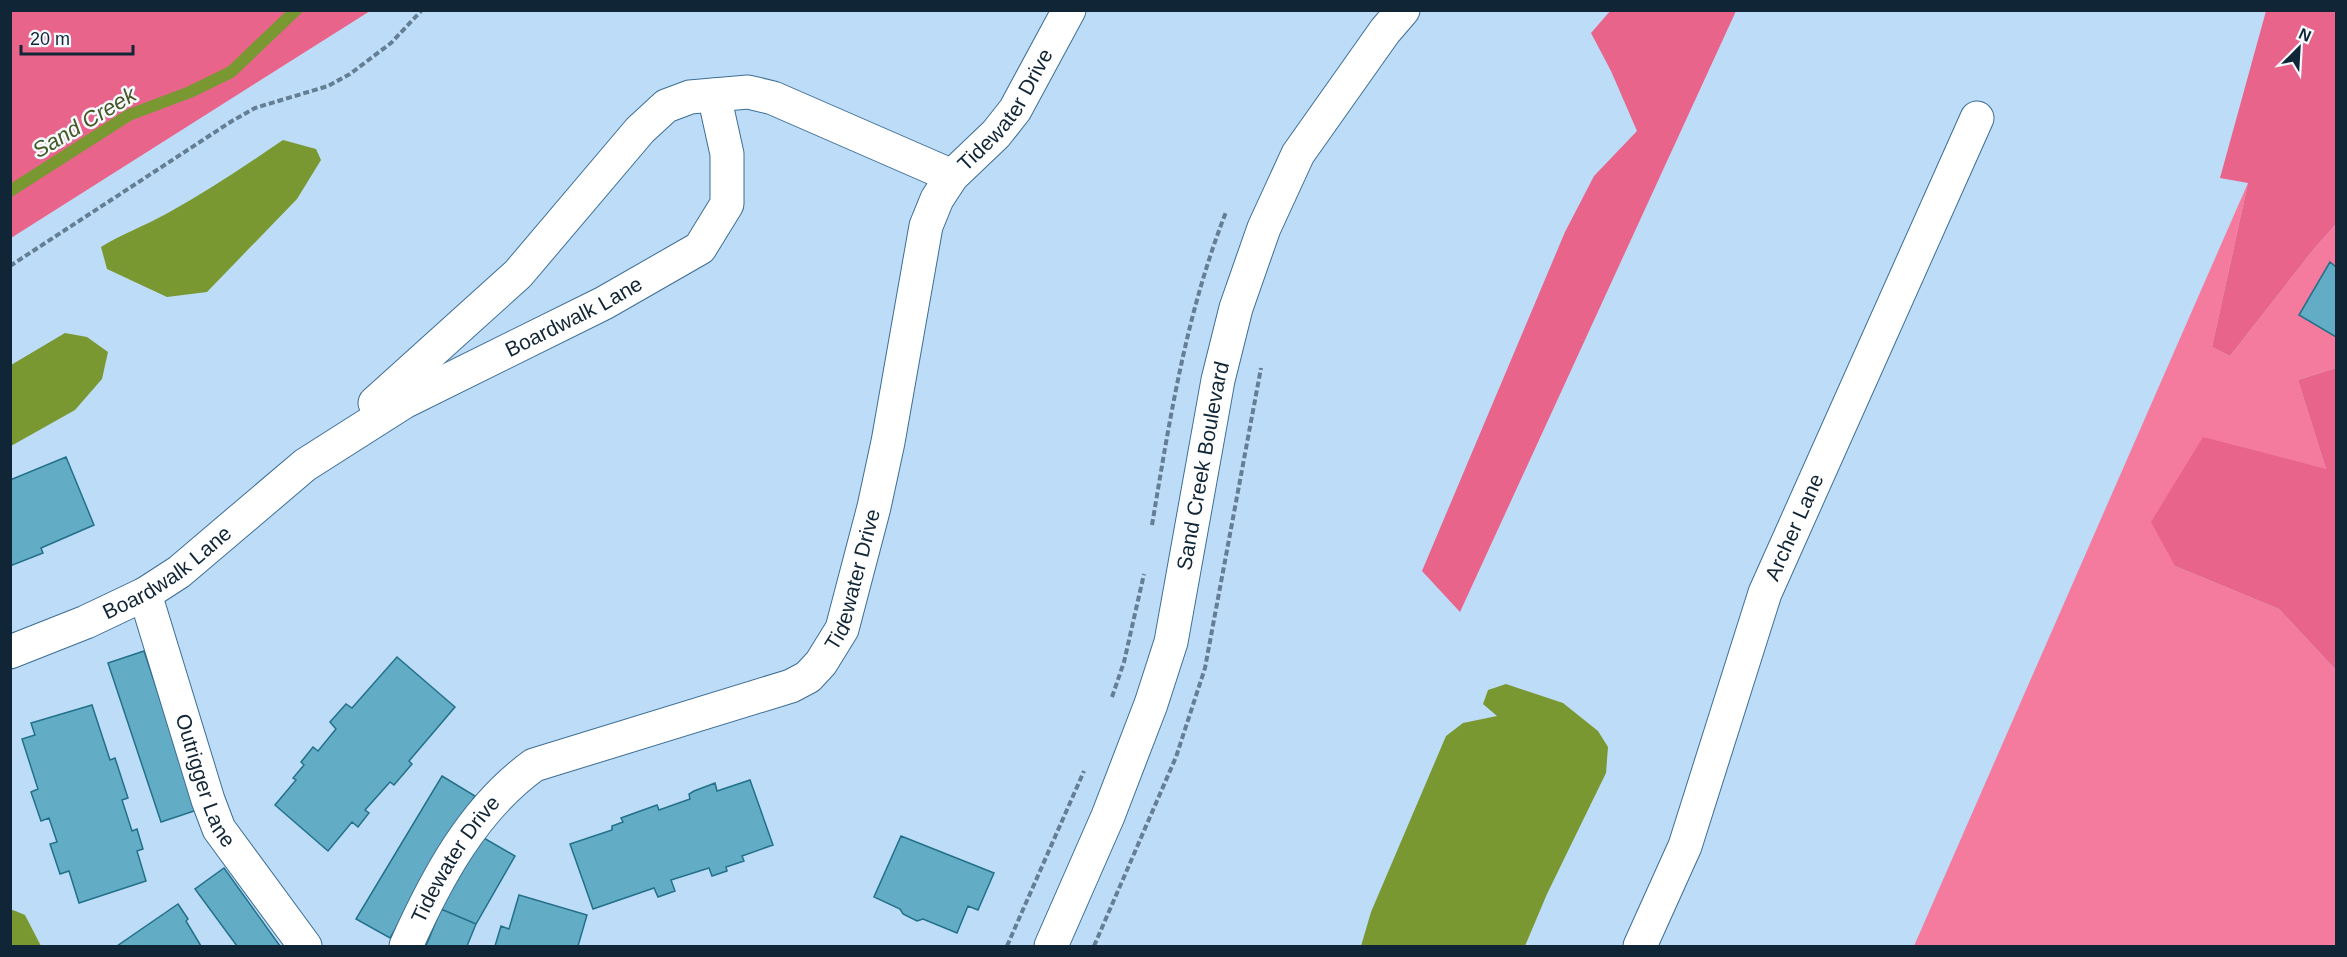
<svg xmlns="http://www.w3.org/2000/svg" width="2347" height="957" font-family="Helvetica,sans-serif">
<style>
.green{fill:#f47b9d}
.forest{fill:#e8648b}
.water{fill:#7a9831}
.lines{fill:none;stroke-linecap:round;stroke-linejoin:round}
.stream{stroke:#7a9831;stroke-width:12}
.building{fill:#63acc6;stroke:#237089;stroke-width:1.5}
.minor-casing{stroke:#3c6e95;stroke-width:35}
.path{stroke:#647e94;stroke-width:4;stroke-dasharray:6 3;stroke-linecap:butt}
.minor{stroke:#fff;stroke-width:33}
.labels{text-anchor:middle;stroke-width:5;stroke-linejoin:round;paint-order:stroke}
.street-label{font-size:21px;fill:#102535;stroke:#f5fafe}
.water-label{font-size:22px;font-style:italic;fill:#475723;stroke:#f5fafe}
</style>
<rect width="100%" height="100%" fill="#bddcf7"/>
<path class="green" d="M2248,183L2212,347L2230,356L2313,250L2336,224V368L2298,380L2326,469L2175,566L2279,609L2336,670V946H1914Z"/>
<path class="forest" d="M11,10H370V11L11,238Z
M1611,10L1736,11L1460,612L1422,571L1565,232L1594,176L1637,131L1611,71L1591,33Z
M2266,11H2336V224L2313,250L2230,356L2212,347L2248,183L2220,178Z
M2336,368V670L2279,609L2175,566L2151,522L2203,437L2326,469L2298,380Z"/>
<path class="water" d="M283,140L316,149L321,160L297,199L207,292L167,297L107,269L101,247C122,234 144,226 166,214C206,192 245,166 283,140Z
M65,333L87,337L108,352L102,379L75,410L11,446V365Z
M1506,684L1563,703L1598,731L1608,747L1606,773L1547,894L1525,946H1361L1371,912L1446,736L1463,723L1497,716L1483,704L1488,690Z
M13,910L25,915L41,946H11V911Z"/>
<g class="lines">
<path class="stream" d="M10,191L129,115L190,92L231,72L296,10"/>
</g>
<path class="building" d="M2330,262L2336,267V337L2299,315Z
M66,457L94,525L41,548L43,553L10,566V480Z
M144,651L197,810L161,822L108,663Z
M397,657L455,707L409,761L412,764L394,785L390,782L365,810L369,813L358,827L352,822L328,851L275,805L296,780L293,778L304,765L301,762L313,747L318,751L336,729L330,722L346,704L352,708Z
M92,705L110,760L115,758L128,798L122,800L132,831L137,829L143,849L137,851L146,881L79,903L69,871L60,874L50,844L57,842L49,818L41,821L31,792L38,789L22,739L35,735L31,723Z
M442,776L475,796L390,938L356,919Z
M750,780L773,845L742,856L744,861L726,867L727,871L712,876L709,868L671,880L675,891L658,897L654,888L593,909L570,844L612,830V826L623,822L621,818L657,805L659,810L690,799L689,794L694,791L715,783L717,791Z
M901,836L994,873L978,910L968,906L957,933L923,919L917,921L903,914L900,909L874,897Z
M482,837L515,856L476,924L441,909Z
M224,868L280,946H237L195,889Z
M519,895L587,915L578,946H581H495L501,926L509,929Z
M178,904L188,919L186,921L201,946H117Z
M441,909L476,924L467,946H426Z"/>
<g class="lines">
<defs>
<g id="minor">
<path d="M375,403L518,274L640,130L666,106L690,97L748,92L773,98L952,176"/>
<path id="s1" d="M145,594L208,800L219,829L305,946"/>
<path id="s2" d="M10,652L86,622L145,594L179,572L305,465L404,402L604,303L700,248L727,204V154L714,95"/>
<path id="s3" d="M406,946C436,879 473,809 534,765L791,686L808,677L821,663L842,629L874,507L888,442L926,226L937,199L952,176L996,134L1015,110L1069,10"/>
<path id="s4" d="M1051,946L1108,816L1151,704L1171,642L1218,380L1236,308L1264,228L1298,154L1385,31L1403,10"/>
<path id="s5" d="M1640,946L1685,846L1765,593L1977,118"/>
</g>
</defs>
<use href="#minor" class="minor-casing"/>
<path class="path" d="M10,266L232,121L255,108L328,86L350,74L391,43L422,10
M1152,525C1170,418 1186,314 1226,212
M1112,697L1124,662L1144,574
M1007,946L1084,771
M1094,946L1176,757L1205,668L1261,368"/>
<use href="#minor" class="minor"/>
</g>
<g class="labels">
<g class="street-label">
<text dy="7" stroke="none"><textPath href="#s3" startOffset="1126">Tidewater Drive</textPath></text>
<text dy="7" stroke="none"><textPath href="#s2" startOffset="660">Boardwalk Lane</textPath></text>
<text dy="7" stroke="none"><textPath href="#s4" startOffset="506">Sand Creek Boulevard</textPath></text>
<text dy="7" stroke="none"><textPath href="#s5" startOffset="447">Archer Lane</textPath></text>
<text dy="7" stroke="none"><textPath href="#s2" startOffset="177">Boardwalk Lane</textPath></text>
<text dy="7" stroke="none"><textPath href="#s3" startOffset="622">Tidewater Drive</textPath></text>
<text dy="7" stroke="none"><textPath href="#s1" startOffset="196">Outrigger Lane</textPath></text>
<text dy="7" stroke="none"><textPath href="#s3" startOffset="100">Tidewater Drive</textPath></text>
</g>
<g class="water-label">
<text transform="translate(84 122) rotate(-31)" y="8">Sand Creek</text>
</g>
</g>
<rect width="2347" height="957" fill="none" stroke="#102535" stroke-width="24"/>
<g transform="translate(2299 48) rotate(24)" stroke="#f5fafe" stroke-width="4.5" paint-order="stroke">
<path d="M0-4.5L10 22L0 15L-10 22Z" fill="#102535"/>
<text y="-9" font-size="16" font-weight="bold" text-anchor="middle" fill="#102535">N</text>
</g>
<path d="M21 45v9h112v-9" fill="none" stroke="#102535" stroke-width="3"/>
<text x="30" y="45" font-size="18" fill="#102535" stroke="#f5fafe" stroke-width="4.5" paint-order="stroke">20 m</text>
</svg>
